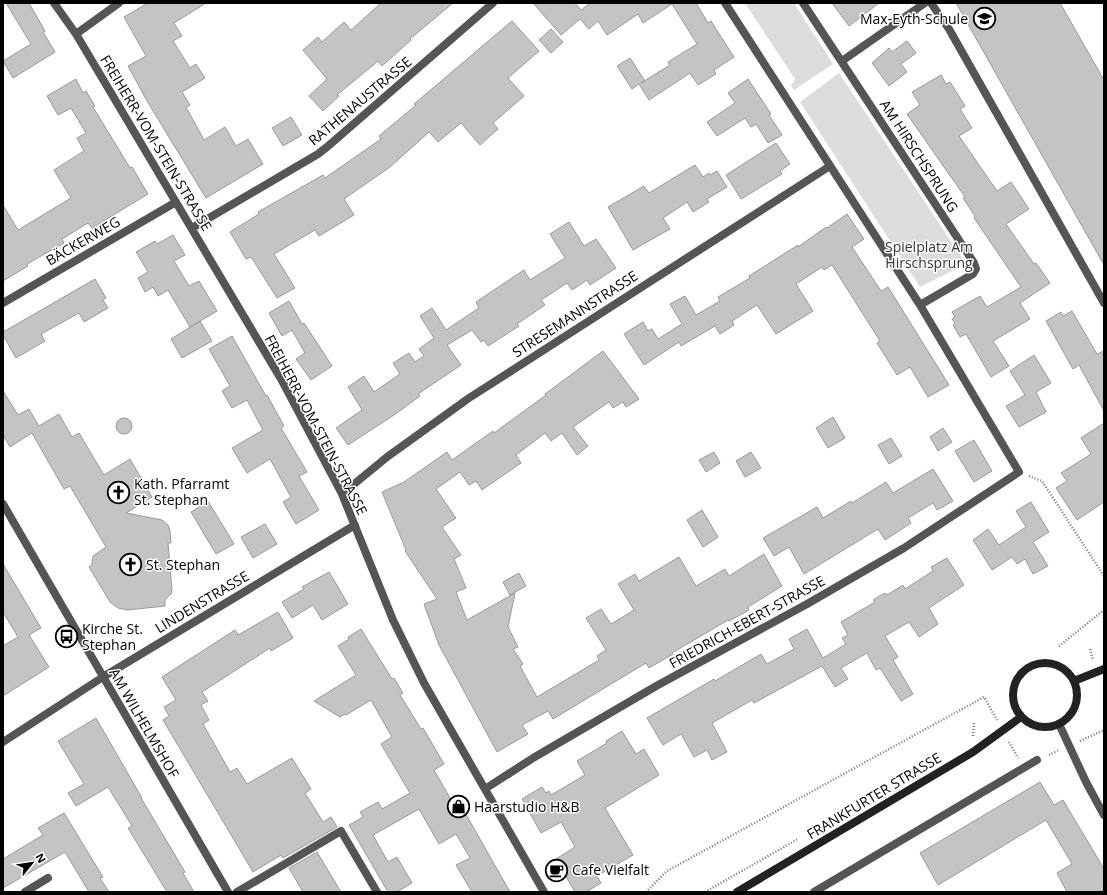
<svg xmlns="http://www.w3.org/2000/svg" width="1107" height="895" font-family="'Open Sans',sans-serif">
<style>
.green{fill:#dcdcdc}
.building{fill:#c4c4c4;stroke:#999}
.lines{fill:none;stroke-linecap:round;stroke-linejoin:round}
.path{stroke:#777;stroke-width:2.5;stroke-dasharray:1 2;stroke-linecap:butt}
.lane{stroke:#555;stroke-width:8}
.street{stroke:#555;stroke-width:8}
.secondary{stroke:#222;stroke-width:8}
.labels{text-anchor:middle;stroke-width:3;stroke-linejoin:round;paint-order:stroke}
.poi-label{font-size:14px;fill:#000;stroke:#fff;text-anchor:start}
.street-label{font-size:14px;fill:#000;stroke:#fff}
.park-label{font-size:14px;fill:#333;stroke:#fff}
</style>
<rect width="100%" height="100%" fill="#fff"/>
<path class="green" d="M745,3H794L833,64L794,90L791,86L795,79Z
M839,73L966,264L920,287L800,102Z"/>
<path class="building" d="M6,3H29L45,31L43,32L55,52L13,78L3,61L31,44Z
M148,3H206L174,23L182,36L173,41L190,68L196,64L205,78L182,92L190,105L186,107L204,140L225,127L236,146L248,139L263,164L206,198L147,101L128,66L146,56L124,17Z
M381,3H453L410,39L411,40L382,66L378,61L337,95L339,96L323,111L309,96L327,79L303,50L318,37L322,42L344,22L351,30Z
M533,3H575L581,10L590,3H696L708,23L711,21L734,57L714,70L716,74L698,85L690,73L649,100L639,84L632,89L617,66L630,58L645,81L641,83L670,65L668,62L697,44L672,4L643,23L638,14L607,35L598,21L589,29L580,19L561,35Z
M832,3H879L849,26Z
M956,3H1060L1104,80V265Z
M512,21L539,51L508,78L524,96L493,123L498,129L480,145L461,123L438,142L429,132L390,167L344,199L354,215L319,236L315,230L274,254L295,288L277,298L251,257L246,259L230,232L259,214L258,212L323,175L325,178L381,139L379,136L416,105L414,104Z
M551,29L563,42L551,53L539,40Z
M907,41L916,53L901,64L907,72L889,86L872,63L889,48L892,52Z
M941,75L946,84L950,82L965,106L960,109L972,128L959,136L997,191L1011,182L1029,209L1006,224L1034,264L1036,263L1050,283L1020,303L1030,319L993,341L1009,366L991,377L966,334L960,337L953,325L955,323L952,319L955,317L952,312L980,296L987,307L1021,287L974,218L975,216L963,198L965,197L907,114L920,105L912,92Z
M76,79L83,93L86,91L95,106L93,107L130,168L132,167L148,194L92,228L88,223L62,239L64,243L27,264L28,266L3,281V205L18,230L71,198L54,170L84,151L77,138L86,133L71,108L58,115L47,96Z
M748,79L771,114L769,115L782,135L768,143L756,124L751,127L745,118L717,136L707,122L735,103L728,93Z
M291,117L302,135L283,146L272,128Z
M776,143L790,164L780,171L782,174L741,199L726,175Z
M695,165L703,177L709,173L710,175L717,171L727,187L707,199L709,202L693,212L687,202L663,218L670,229L633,250L608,207L644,186L649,193Z
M847,214L864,239L852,247L881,291L888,287L949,385L928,397L910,367L897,375L877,343L880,341L832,265L824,270L822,267L796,284L813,311L776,334L757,305L732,321L734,325L720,334L715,326L681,346L679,342L644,365L624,334L643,322L648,331L652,329L658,339L682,324L670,304L685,296L696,315L720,301L718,297L750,278L749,276L798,245V247L826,227L827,228Z
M569,222L584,246L596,239L616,268L590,285L587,280L572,290L567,283L541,300L545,305L517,324L519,326L488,346L484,340L481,342L472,330L447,345L461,365L418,394L420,396L394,415L348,445L336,428L362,410L348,387L364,376L374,392L400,374L393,363L409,353L415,362L424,356L419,349L434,338L420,316L432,308L446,330L479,308L476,302L524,270L530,280L565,258L550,234Z
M173,235L185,255L174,261L189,286L199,281L217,311L190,327L168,290L158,296L153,287L145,292L138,278L148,272L136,252L155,241L157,244Z
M95,279L106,298L103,300L108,308L84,322L79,313L41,334L45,341L16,358L3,335V332Z
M289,301L302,324L304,323L332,366L311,380L296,359L305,353L292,330L282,336L269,313Z
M1072,311L1097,354L1104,351V411L1079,365L1073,369L1046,321L1061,312L1063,316Z
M200,321L212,341L182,358L171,339Z
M232,336L266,396L267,395L284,426L281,428L307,472L299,476L319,510L296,524L283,502L291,497L270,459L247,473L232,448L263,430L247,400L232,408L222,391L230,386L209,349Z
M603,351L639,399L626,407L623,402L613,408L609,402L573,427L588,446L577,455L562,433L551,441L545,433L516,455L521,463L482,490L476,481L469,485L460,472L436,489L456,518L442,527L461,555L454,559L466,588L456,592L467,620L515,593L508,627L518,647L513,649L523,664L520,666L537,697L599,660L597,656L606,650L586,618L601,609L611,624L634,610L618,584L635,574L639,581L679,557L696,586L725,569L729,576L764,554L782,586L748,607L749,610L729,621L728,620L672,653L673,654L649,668L646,663L553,719L548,711L522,725L528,734L497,752L439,645L424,604L437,599L405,551L406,550L382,492L404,482L447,452L452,460L493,431L494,433L546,395L545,394Z
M1034,355L1051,383L1036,392L1046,412L1019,427L1006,406L1025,395L1010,371Z
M3,391L18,415L29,409L39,426L59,414L72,437L79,433L104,475L130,459L152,497L126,513L162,520L168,525L170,531L171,543H168L172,590L171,594L165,600V606L127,610L118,608L110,602L89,567L92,565L93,556L106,547L70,486L64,489L32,433L10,447L3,435Z
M833,417L845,438L828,448L816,428Z
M116 426a8 8 0 1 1 16 0a8 8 0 1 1-16 0Z
M1104,423V502L1077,520L1056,488L1067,481L1061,473L1091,454L1081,438Z
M943,428L952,442L938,451L930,437Z
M891,438L902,456L889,464L878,445Z
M974,440L992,471L974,482L955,451Z
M714,452L720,463L706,472L699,460Z
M751,452L761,468L745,477L736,461Z
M933,469L953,501L937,510L933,503L908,518L911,523L885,540L878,529L804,574L789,547L774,556L763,538L817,507L823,518L851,501L852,503L886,482L893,493Z
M208,501L234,544L216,554L191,512Z
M1031,502L1049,532L1033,542L1048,566L1033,574L1025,559L1017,564L1012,557L992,570L973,540L988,529L999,545L1026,527L1016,511Z
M702,510L718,537L703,547L687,520Z
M265,524L277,544L253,558L241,537Z
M947,558L964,585L929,608L938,624L919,637L909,622L885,636L898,657L893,660L913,694L901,701L880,668L876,670L867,653L841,668L848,679L835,687L822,666L754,703L752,700L712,723L727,752L712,760L707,750L694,757L681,734L663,745L647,718L714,679L715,681L761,654L767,664L794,649L789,639L807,629L823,658L846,644L842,638L848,635L841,622L875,602L873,600L885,593L887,595L903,585L905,589L933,571L931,567Z
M3,564L41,628L29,635L49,667L3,696V646L18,637L3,612Z
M329,572L348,604L322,620L313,605L292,618L282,602L304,589L302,587Z
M519,573L526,586L510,595L503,582Z
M278,612L293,638L271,651L270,648L202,692L208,701L201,705L209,720L203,724L230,772L237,768L247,784L292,758L311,789L305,793L323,822L331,817L337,827L283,858L281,855L253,872L163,720L169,716L164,707L176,700L162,677L235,630L238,635Z
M361,629L392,679L394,678L403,693L400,695L421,729L423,728L444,764L434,770L454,805L459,802L510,892H472L456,865L470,858L456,834L439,844L419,809L373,835L388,862L397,857L412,883L397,892H388L349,825L363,817L360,812L378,802L382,809L410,793L381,744L392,737L371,700L346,715L345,714L340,717L314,701L356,675L338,646L349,639L348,637Z
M96,718L142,798H141L185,872L183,873L194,892H167L128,828L132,826L108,787L76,806L68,793L84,784L58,741Z
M622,731L636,754L644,749L659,775L605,808L633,855L597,876L601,883L586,892H575L556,859L575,847L561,822L541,833L522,799L542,787L546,793L549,791L551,795L585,775L577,761L607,743L606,741Z
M1040,782L1054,805L1063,800L1094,852L1104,869V892H1067L1057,873L1072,864L1046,820L938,885L920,853Z
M64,813L103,877L100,878L109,892H89L65,852L3,888V859L43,835L38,828Z
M317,852L341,892H303L289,868Z"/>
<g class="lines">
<path class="path" d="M1029,476L1042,481L1104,576
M1059,646L1104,610
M1090,649L1093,660
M973,736L974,723
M1080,741L1104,730
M1009,742L1018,758
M1049,755L1059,750
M646,892L667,871L984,697L997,720
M705,892L798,839"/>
<path class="lane" d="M931,3L949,29L1104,303
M842,61L925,3
M237,892L341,831L377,892"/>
<path class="street" d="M54,3L76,34L281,379L342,494L393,620L424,683L544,892
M803,3L974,263L976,269L973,274L920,305
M76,34L119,3
M192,228L318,154L327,147L493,3
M3,303L176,202
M342,494L387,457L469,398L830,166
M3,504L228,892
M1059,724L1086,782L1104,815
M3,742L103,677L355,525
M485,789L533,758L658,685L807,604L904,548L1019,472L920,305L725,3
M25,892L48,878
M814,892L1037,760"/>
<path class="secondary" d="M1013 695a32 32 0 1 1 64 0a32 32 0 1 1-64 0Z
M1074,681L1104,669
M737,892L973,752L1021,717"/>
</g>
<defs>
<symbol id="school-ring" viewBox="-11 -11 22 22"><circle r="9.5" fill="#fff" stroke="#000" stroke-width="1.5"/><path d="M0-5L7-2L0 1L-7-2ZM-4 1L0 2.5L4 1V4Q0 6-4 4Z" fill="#000"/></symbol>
<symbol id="church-ring" viewBox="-11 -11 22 22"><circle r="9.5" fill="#fff" stroke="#000" stroke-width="1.5"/><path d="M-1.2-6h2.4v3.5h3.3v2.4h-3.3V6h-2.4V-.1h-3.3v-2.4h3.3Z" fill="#000"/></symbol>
<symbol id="bus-ring" viewBox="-11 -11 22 22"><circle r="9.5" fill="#fff" stroke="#000" stroke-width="1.5"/><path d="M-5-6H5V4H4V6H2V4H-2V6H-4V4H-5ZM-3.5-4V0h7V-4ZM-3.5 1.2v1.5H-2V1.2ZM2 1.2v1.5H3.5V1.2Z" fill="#000"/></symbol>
<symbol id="shop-ring" viewBox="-11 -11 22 22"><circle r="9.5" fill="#fff" stroke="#000" stroke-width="1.5"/><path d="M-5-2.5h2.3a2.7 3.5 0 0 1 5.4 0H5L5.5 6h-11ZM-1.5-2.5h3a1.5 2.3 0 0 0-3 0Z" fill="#000"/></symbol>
<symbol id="cafe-ring" viewBox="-11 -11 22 22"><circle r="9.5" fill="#fff" stroke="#000" stroke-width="1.5"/><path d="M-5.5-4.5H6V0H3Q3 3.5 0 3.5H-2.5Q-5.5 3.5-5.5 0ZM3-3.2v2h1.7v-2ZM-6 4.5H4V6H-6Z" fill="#000"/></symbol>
</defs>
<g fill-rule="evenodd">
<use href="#school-ring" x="972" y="6" width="25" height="25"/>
<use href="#church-ring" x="106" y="480" width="25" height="25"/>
<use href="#church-ring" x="118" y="552" width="25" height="25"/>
<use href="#bus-ring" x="54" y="624" width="25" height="25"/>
<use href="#shop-ring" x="446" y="794" width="25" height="25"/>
<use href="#cafe-ring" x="544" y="858" width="25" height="25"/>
</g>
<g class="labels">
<g class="poi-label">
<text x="968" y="24" text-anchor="end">Max-Eyth-Schule</text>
<text x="134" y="489">Kath. Pfarramt<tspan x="134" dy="16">St. Stephan</tspan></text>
<text x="146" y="570">St. Stephan</text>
<text x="82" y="634">Kirche St.<tspan x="82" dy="16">Stephan</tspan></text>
<text x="474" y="812">Haarstudio H&amp;B</text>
<text x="572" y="875">Cafe Vielfalt</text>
</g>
<g class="street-label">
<text transform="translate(360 101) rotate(-40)" y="5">RATHENAUSTRASSE</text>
<text transform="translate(156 143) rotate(59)" y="5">FREIHERR-VOM-STEIN-STRASSE</text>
<text transform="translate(919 156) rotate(57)" y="5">AM HIRSCHSPRUNG</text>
<text transform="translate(83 241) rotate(-30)" y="5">BÄCKERWEG</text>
<text transform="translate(575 314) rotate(-33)" y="5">STRESEMANNSTRASSE</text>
<text transform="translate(316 425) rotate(62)" y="5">FREIHERR-VOM-STEIN-STRASSE</text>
<text transform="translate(202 602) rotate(-31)" y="5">LINDENSTRASSE</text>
<text transform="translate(747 622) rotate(-29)" y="5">FRIEDRICH-EBERT-STRASSE</text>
<text transform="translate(144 723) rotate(60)" y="5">AM WILHELMSHOF</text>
<text transform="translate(874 796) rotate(-31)" y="5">FRANKFURTER STRASSE</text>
</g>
<g class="park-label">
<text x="929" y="252">Spielplatz Am<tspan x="929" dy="16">Hirschsprung</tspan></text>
</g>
</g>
<rect width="1107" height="895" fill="none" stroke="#000000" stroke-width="8"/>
<g transform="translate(32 863) rotate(60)" stroke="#ffffff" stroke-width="3" paint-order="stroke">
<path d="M0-3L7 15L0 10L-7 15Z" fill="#000000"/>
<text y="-6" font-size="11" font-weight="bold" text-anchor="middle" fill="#000000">N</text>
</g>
</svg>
